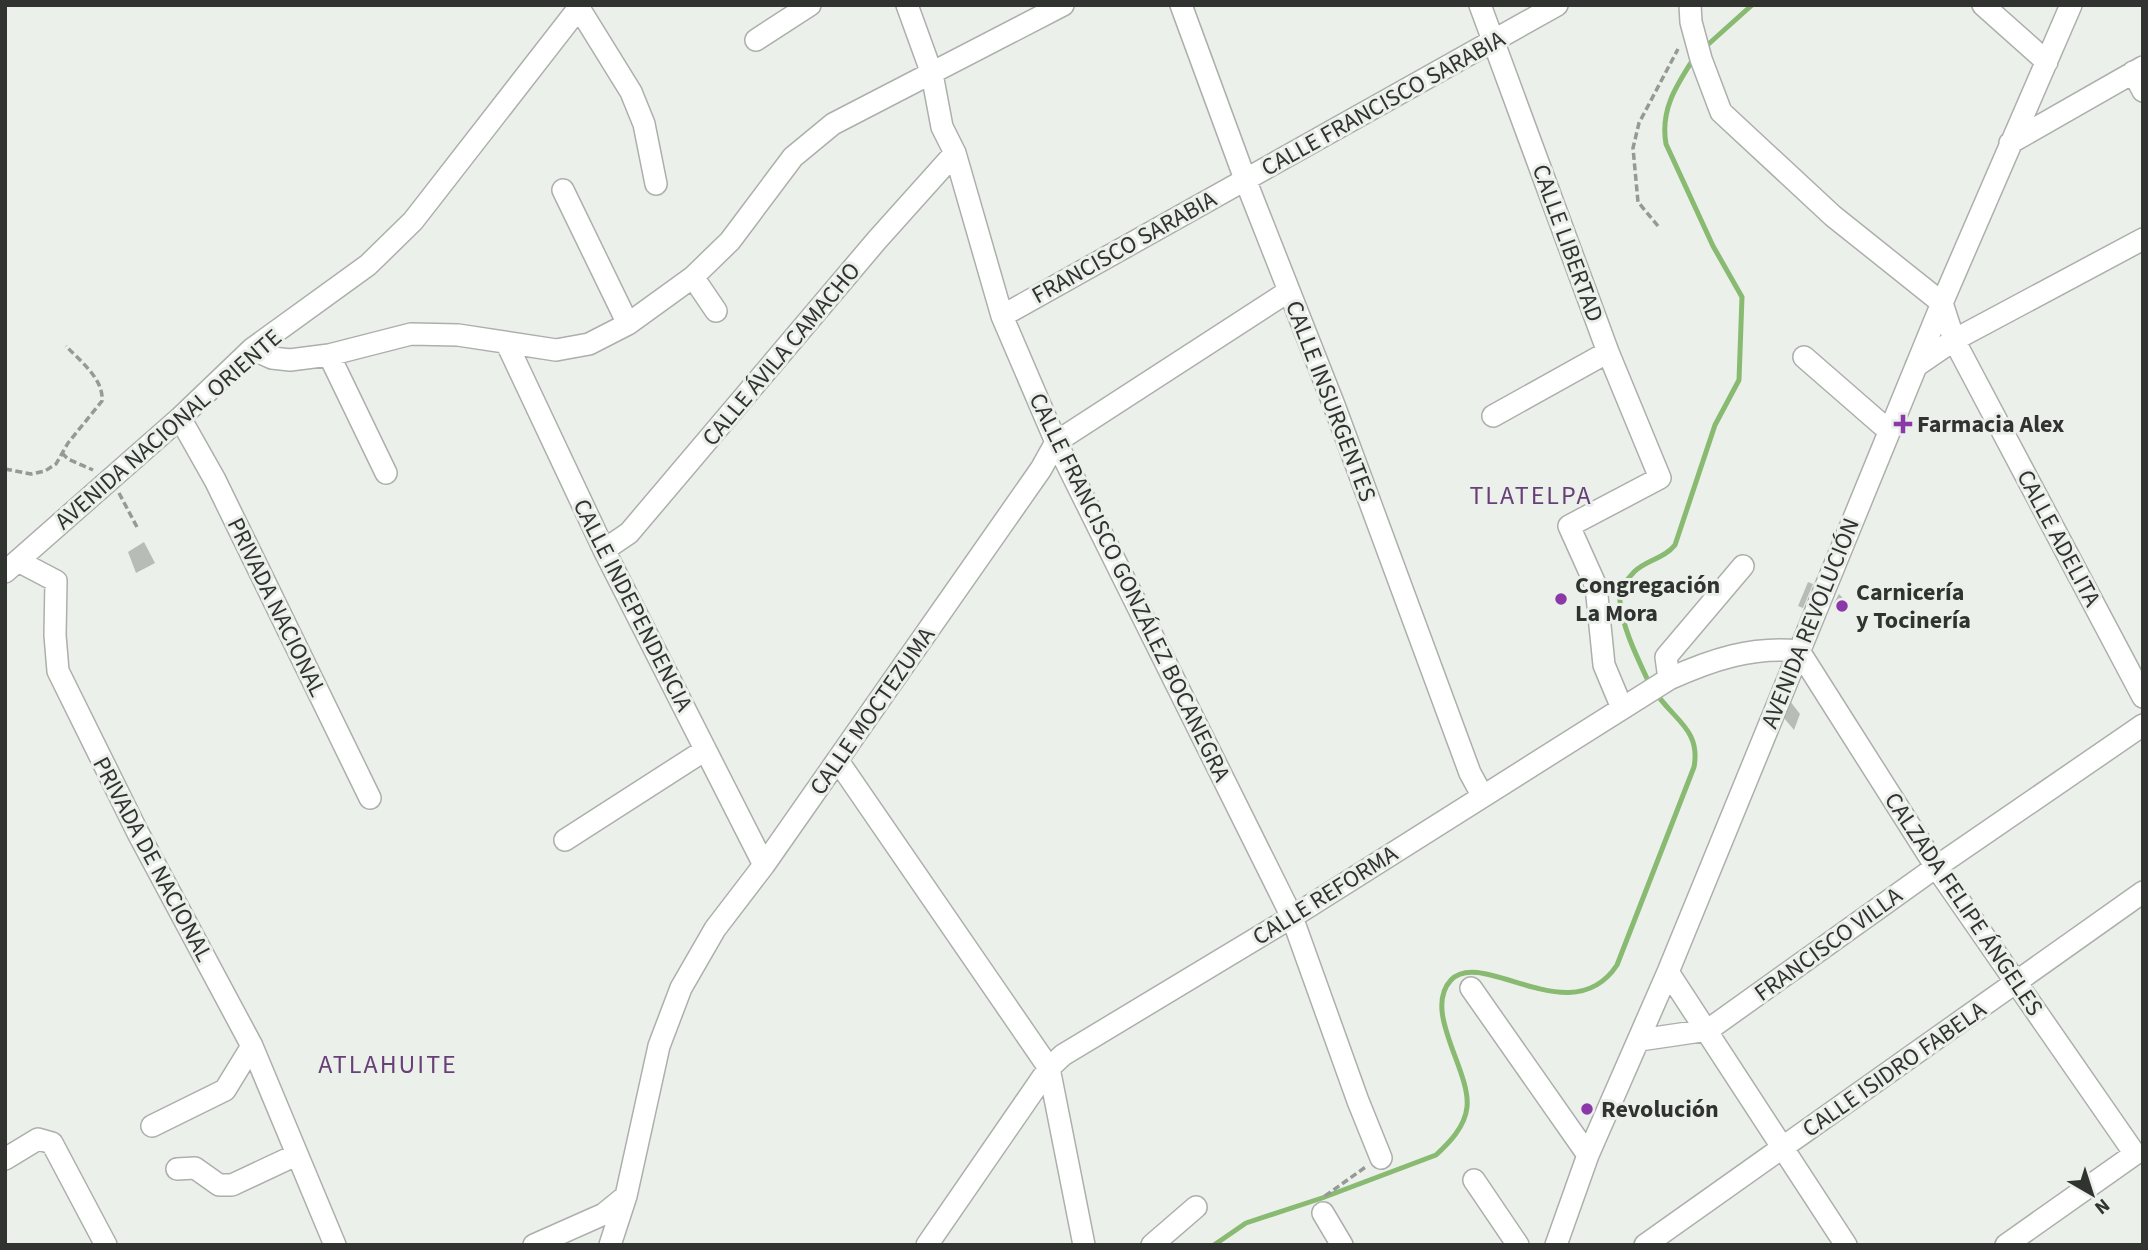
<svg xmlns="http://www.w3.org/2000/svg" width="2148" height="1250" font-family="'Source Sans 3',sans-serif">
<style>
.lines{fill:none;stroke-linecap:round;stroke-linejoin:round}
.stream{stroke:#89ba71;stroke-width:5}
.building{fill:#b8bcb7}
.minor-casing{stroke:#acafab;stroke-width:24}
.path{stroke:#969996;stroke-width:3.5;stroke-dasharray:7 3.5;stroke-linecap:butt}
.minor{stroke:#fff;stroke-width:21}
.poi-dot{fill:#8b39a8;stroke:#ecf0eb;stroke-width:2.5}
.labels{text-anchor:middle;stroke-width:6;stroke-linejoin:round;paint-order:stroke}
.street-label{font-size:24px;fill:#313331;stroke:#ecf0eb}
.poi-label{font-size:24px;font-weight:bold;fill:#313331;stroke:#ecf0eb;text-anchor:start}
.neighbourhood-label{font-size:26px;letter-spacing:2px;fill:#684078;stroke:#ecf0eb}
</style>
<rect width="100%" height="100%" fill="#ecf0eb"/>
<g class="lines">
<path class="stream" d="M1703,49L1752,5
M1650,685C1639,661 1622,628 1620,601C1619,590 1626,580 1634,572C1646,560 1664,559 1675,545L1715,425L1739,380L1742,297L1713,246L1666,144C1660,110 1676,86 1694,58
M1214,1245L1246,1223L1322,1198L1436,1155C1449,1143 1465,1127 1467,1107C1471,1071 1422,1011 1451,980C1482,947 1572,1034 1617,965L1694,767C1701,730 1674,720 1656,693"/>
</g>
<path class="building" d="M144,542L155,563L136,573L128,552Z
M1808,582L1813,584L1803,608L1798,606Z
M1839,594L1848,603V608L1841,613L1834,603Z
M1790,701L1800,714L1794,730L1784,718Z"/>
<g class="lines">
<defs>
<path id="minor" d="M907,5L932,74L942,127L955,153L1002,316L1056,442L1292,917L1358,1101L1381,1158
M1181,5L1245,179L1334,405L1470,773L1482,795
M1480,5L1608,352L1660,478L1569,526L1596,586L1604,665L1622,708
M1690,5L1691,22L1701,59L1721,112L1833,216L1942,303L1954,340L2143,697
M1983,5L2047,62
M579,8L631,92L644,124L656,184
M756,40L810,5
M2133,72L2143,91
M2010,143L2143,67
M563,190L628,324
M693,277L716,311
M1002,316L1557,5
M507,344L604,550L764,865
M252,349L272,358L290,360L329,355L411,334L458,335L556,350L589,344L628,324L693,277L730,241L793,157L833,124L1063,5
M329,355L386,473
M1804,357L1889,431
M1916,366L1954,340L2143,239
M1493,416L1608,352
M180,418L215,480L370,798
M604,550L629,533L877,240L955,153
M18,561L56,581L55,635L58,671L138,833L252,1046L225,1090L152,1126
M5,572L180,418L252,349L368,265L413,221L581,5
M1799,651L1936,867L2135,1154L2006,1245
M1669,679L1666,657L1743,566
M838,761L1049,1068L1084,1245
M565,840L705,750
M1668,972L1846,1245
M1471,988L1588,1155
M1640,1040L1708,1030L1936,867L2143,725
M252,1046L335,1245
M5,1159L38,1139L52,1143L106,1245
M177,1169L195,1168L219,1185H232L296,1155
M1474,1180L1518,1245
M1323,1213L1342,1245
M534,1245L604,1214L626,1196
M610,1245L626,1196L659,1046L681,988L715,929L764,865L1041,469L1056,442L1289,291
M927,1245L1049,1068L1063,1055L1292,917L1669,679C1711,660 1752,646 1799,651
M1152,1245L1196,1207
M1556,1245L1588,1155L1668,972L1942,303L2071,5
M1645,1245L2143,892"/>
</defs>
<use href="#minor" class="minor-casing"/>
<path class="path" d="M1658,226L1638,202L1633,148L1639,123L1678,49
M62,453L68,459L93,470
M5,469L31,474L45,471L56,464L68,443L102,401C104,379 80,361 66,346
M119,493L138,529
M1325,1196L1367,1166"/>
<use href="#minor" class="minor"/>
</g>
<g class="poi-dot">
<path d="M1899.5 413.5h7v7h7v7h-7v7h-7v-7h-7v-7h7z"/>
<circle cx="1561" cy="599" r="7"/>
<circle cx="1842" cy="606" r="7"/>
<circle cx="1587" cy="1109" r="7"/>
</g>
<g class="labels">
<g class="street-label">
<text transform="translate(1383 103) rotate(-29)" y="8">CALLE FRANCISCO SARABIA</text>
<text transform="translate(1568 243) rotate(70)" y="8">CALLE LIBERTAD</text>
<text transform="translate(1124 247) rotate(-29)" y="8">FRANCISCO SARABIA</text>
<text transform="translate(781 354) rotate(-50)" y="8">CALLE ÁVILA CAMACHO</text>
<text transform="translate(1331 401) rotate(69)" y="8">CALLE INSURGENTES</text>
<text transform="translate(168 429) rotate(-41)" y="8">AVENIDA NACIONAL ORIENTE</text>
<text transform="translate(2059 538) rotate(62)" y="8">CALLE ADELITA</text>
<text transform="translate(1130 587) rotate(64)" y="8">CALLE FRANCISCO GONZÁLEZ BOCANEGRA</text>
<text transform="translate(633 605) rotate(63)" y="8">CALLE INDEPENDENCIA</text>
<text transform="translate(277 607) rotate(64)" y="8">PRIVADA NACIONAL</text>
<text transform="translate(1810 623) rotate(-68)" y="8">AVENIDA REVOLUCIÓN</text>
<text transform="translate(872 711) rotate(-55)" y="8">CALLE MOCTEZUMA</text>
<text transform="translate(153 859) rotate(62)" y="8">PRIVADA DE NACIONAL</text>
<text transform="translate(1325 895) rotate(-32)" y="8">CALLE REFORMA</text>
<text transform="translate(1964 904) rotate(56)" y="8">CALZADA FELIPE ÁNGELES</text>
<text transform="translate(1828 944) rotate(-36)" y="8">FRANCISCO VILLA</text>
<text transform="translate(1894 1069) rotate(-35)" y="8">CALLE ISIDRO FABELA</text>
</g>
<g class="poi-label">
<text x="1917" y="432">Farmacia Alex</text>
<text x="1575" y="593">Congregación<tspan x="1575" dy="28">La Mora</tspan></text>
<text x="1856" y="600">Carnicería<tspan x="1856" dy="28">y Tocinería</tspan></text>
<text x="1601" y="1117">Revolución</text>
</g>
<g class="neighbourhood-label">
<text x="1531" y="504">TLATELPA</text>
<text x="388" y="1073">ATLAHUITE</text>
</g>
</g>
<rect width="2148" height="1250" fill="none" stroke="#313331" stroke-width="14"/>
<g transform="translate(2092 1194) rotate(141)" stroke="#ecf0eb" stroke-width="5" paint-order="stroke">
<path d="M0-5L12 26L0 18L-12 26Z" fill="#313331"/>
<text y="-10" font-size="19" font-weight="bold" text-anchor="middle" fill="#313331">N</text>
</g>
</svg>
